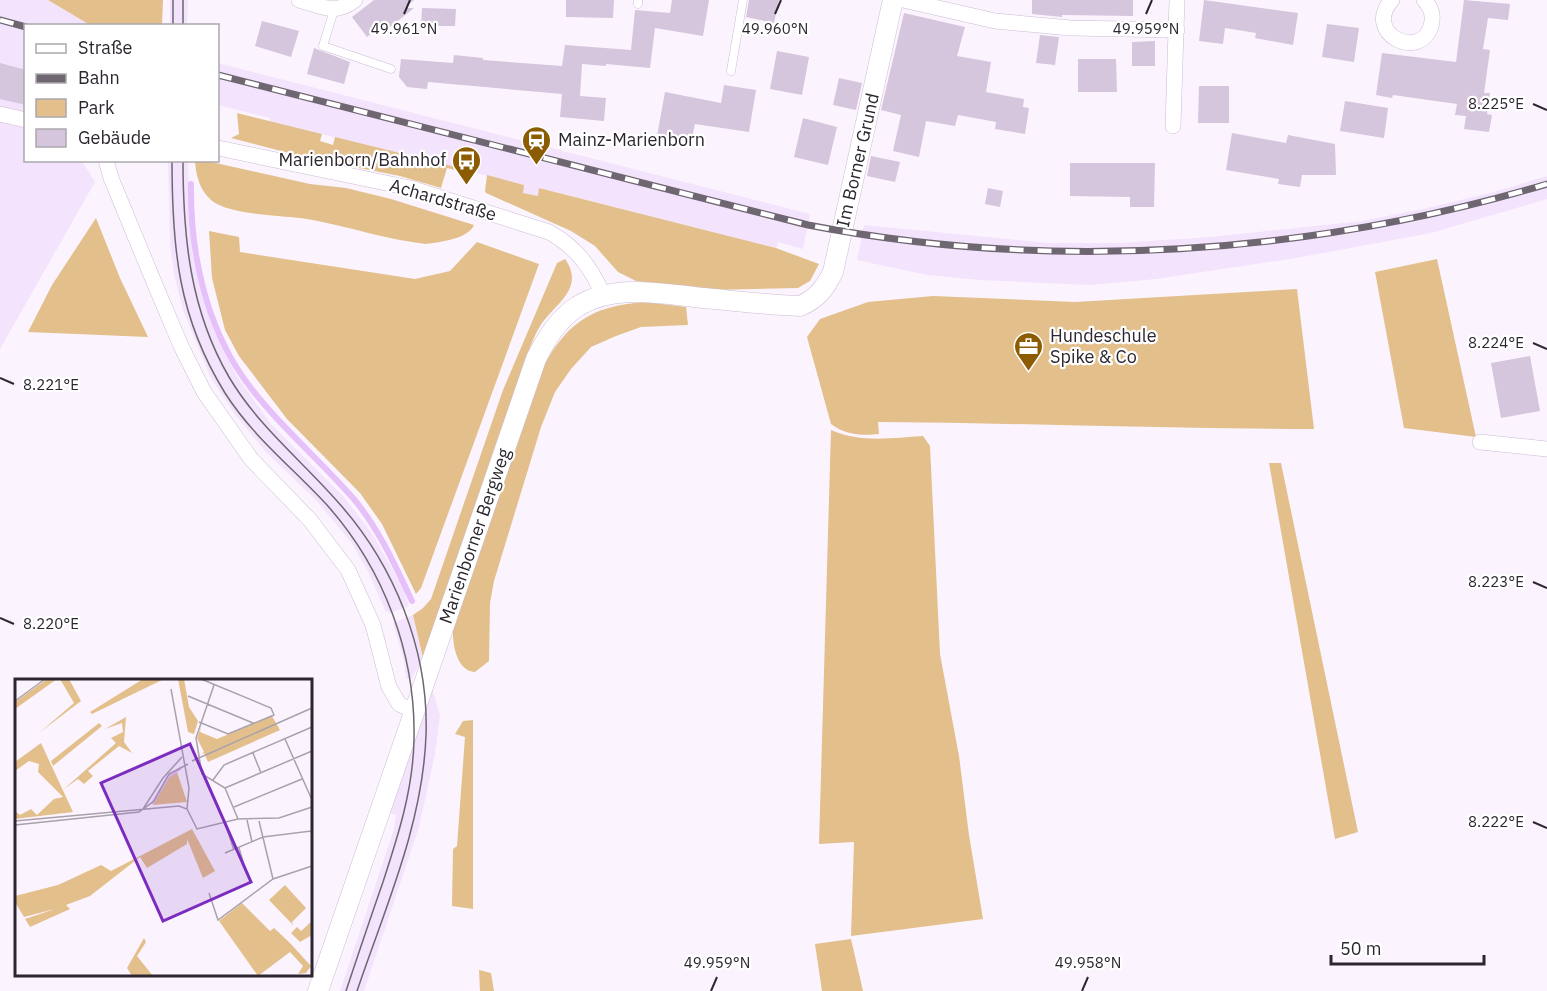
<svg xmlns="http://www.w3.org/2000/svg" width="1547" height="991" font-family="'IBM Plex Sans',sans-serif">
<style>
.built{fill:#f3e3fc}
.green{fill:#e3bf8c}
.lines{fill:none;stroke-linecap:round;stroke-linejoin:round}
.stream{stroke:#e6c1f9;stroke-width:6}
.building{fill:#d5c5dd}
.service-casing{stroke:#cbbcd4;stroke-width:9}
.minor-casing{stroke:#cbbcd4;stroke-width:16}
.tertiary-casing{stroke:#cbbcd4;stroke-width:21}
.service{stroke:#fff;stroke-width:8}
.minor{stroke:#fff;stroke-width:15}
.tertiary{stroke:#fff;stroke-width:20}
.tram{stroke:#6e6771;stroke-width:1.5}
.rail-casing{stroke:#6e6771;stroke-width:7}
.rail{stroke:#fff;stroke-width:4.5;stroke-dasharray:14;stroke-linecap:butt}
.ticks{fill:none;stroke:#2c2630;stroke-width:2}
.labels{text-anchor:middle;stroke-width:4.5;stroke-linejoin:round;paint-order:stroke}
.poi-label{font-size:18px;fill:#2c2630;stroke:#fff;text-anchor:start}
.street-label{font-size:18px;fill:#2c2630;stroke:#fff}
.inset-river{fill:none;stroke:#e6c1f9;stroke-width:3}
.inset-road{fill:none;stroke:#a8a2ac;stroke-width:1.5}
.view{fill:#7b2cbf;fill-opacity:0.15;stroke:#7b2cbf;stroke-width:3}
.inset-edge{fill:none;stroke:#2c2630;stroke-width:3}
.ticks-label{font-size:15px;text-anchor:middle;fill:#2c2630;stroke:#fff;stroke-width:4.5;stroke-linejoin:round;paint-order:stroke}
</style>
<rect width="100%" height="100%" fill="#fbf4fe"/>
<path class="built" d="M0,0H48L90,25L26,26V160L82,161L95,182L0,349Z
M170,0H188L187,25H170Z
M218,63L810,214L803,249L778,242L776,248L540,188L538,196L522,193L524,185L270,121V118L218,105Z
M168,161H188L192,253L202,296L214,331L238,378L271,424L344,497L371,532L403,588L409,606L390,613L386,612L368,571L351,542L316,500L265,451L234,413L210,376L183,310L174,274L170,244Z
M1547,176V199L1431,233L1296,258L1156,279L1090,285L980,280L927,275L857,260L864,225L1048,243H1120L1210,237L1362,221L1423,209L1494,192Z
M413,615L423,658L412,678L406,679L404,661L393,623Z
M432,688L440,716L435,754L419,827L364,991H340L393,832L396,815L390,813Z"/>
<path class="green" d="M48,0H163L162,25H90Z
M237,113L322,134L320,141L333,145L335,137L472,171L471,174L447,168L441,188L400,176L308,158L231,138L239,134Z
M195,161H207L310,184L346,188L391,199L474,225C468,239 440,242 426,244C388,240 350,227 313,220C286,215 240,216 217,204C201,195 196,177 195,161Z
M487,175L524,185L523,193L538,196L539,188L776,248L819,264L810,281L798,288L711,290L636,281L618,272L595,246L571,231L486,193L485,191Z
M96,218L120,278L148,337L28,332L52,285Z
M209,231L239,237L240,252L415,279L450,271L477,242L539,264L421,588L416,594L382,524L360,493L287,419L239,356L225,330L212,278Z
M565,259C585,287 557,303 542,323C535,333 531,346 526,357L423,658L413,615L423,608L431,599L503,390L557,263Z
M1437,259L1476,437L1404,428L1375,272Z
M1297,289L1314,429C1169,429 1024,423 878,422L879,434C863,436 845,435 831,424L807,337L820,319L868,302L933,296L1075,302Z
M645,302L686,307L688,325L641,327L616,336L591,347L571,369L555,392L541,427L494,581L490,603L489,661L475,672C456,671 452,642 453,627L540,372C566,324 589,306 645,302Z
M831,430C860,443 892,438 923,436L930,446L940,654L959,756L969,835L983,919L851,936L854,842L819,844Z
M1269,463H1281L1358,832L1335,839Z
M473,720V909L452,906L453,849L457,846L465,737L455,734L463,721Z
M851,939L863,991H822L815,944Z
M479,970L491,973L494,991H480Z"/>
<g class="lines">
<path class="stream" d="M191,184C190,251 205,324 245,380C276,423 318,458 353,498C379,529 395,565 412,601"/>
</g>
<path class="building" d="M374,0H414L405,8H414L388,29L384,24L367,37L352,17Z
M566,0H614L613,18L566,17Z
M672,0H709L703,36L655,28L650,68L606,64V66L582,64L580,96L606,98L604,121L560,117L562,94L428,82L427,89L407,87L399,77L401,59L453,63L454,55L483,58V60L562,66L565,45L631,50L635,10L670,13Z
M749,0H779L774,23L746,17Z
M1032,0H1133V16L1062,15V17L1032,14Z
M1204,0L1298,13L1293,45L1255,38L1256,33L1225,28L1223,44L1199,41Z
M1464,0L1510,4L1508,20L1488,18L1483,49L1490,50L1484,93H1490L1487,114L1492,115L1489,132L1464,129L1466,116L1455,115L1457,104L1393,95L1392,98L1376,95L1382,53L1456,62Z
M422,8L456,9L455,26H421Z
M904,13L965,27L957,56L991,62L986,92L1024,99L1023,107L1029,108L1025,134L995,129L996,122L958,115L955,126L926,121L919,157L893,151L901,115L881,110Z
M262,21L299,31L291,57L255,46Z
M1327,24L1359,28L1354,62L1322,57Z
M1040,35L1059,37L1055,65L1036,63Z
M1155,41V66H1132V42Z
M314,48L350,62L344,84L307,74Z
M777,51L809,57L802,95L770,89Z
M1078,59H1116L1117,92H1078Z
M0,63L26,70V105L0,99Z
M839,78L862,83L856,110L833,105Z
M724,85L756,90L749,132L695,124L691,142L657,136L665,92L721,103Z
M1199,86H1229V123H1198Z
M1345,101L1388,108L1384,138L1340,131Z
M803,118L837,127L828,165L794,157Z
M1232,133L1286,143L1288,135L1335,144L1336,175H1302L1300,187L1278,184L1279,179L1226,170Z
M871,156L900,162L895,182L867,176Z
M1070,163H1155L1154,207H1130V197L1070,196Z
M988,188L1003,191L1000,207L985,204Z
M1530,356L1540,411L1501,418L1491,363Z"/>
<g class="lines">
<defs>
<path id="service" d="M638,4V0
M334,10L323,46L391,69
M731,71L743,0"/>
<path id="minor" d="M299,0C321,6 335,16 355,0
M903,0L995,21L1071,28L1177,30
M1392,0C1362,33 1420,62 1431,26C1434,16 1431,7 1424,0
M0,114L26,120
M1173,126L1177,0
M218,148L410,188L549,232C576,247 591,267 603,295
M106,160L111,178L151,275L181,346L204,392L251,459L310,520L348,570L373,625L389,687L399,704L414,711
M1480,442L1547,449"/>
<path id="tertiary" d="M318,991L536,359C546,339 558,319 578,306C616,283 663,294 704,298C736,301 768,305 800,306C817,299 825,288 833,272L893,0"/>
</defs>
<use href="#service" class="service-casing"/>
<use href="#minor" class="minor-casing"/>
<use href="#tertiary" class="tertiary-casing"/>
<use href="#service" class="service"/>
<use href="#minor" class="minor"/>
<use href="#tertiary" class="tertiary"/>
<path class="tram" d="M173,26V0
M183,26V0
M172,160C172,248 178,317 225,393C253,437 293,468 327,505C384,569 416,654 414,740C413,790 398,836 383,882C370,919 358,955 346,991
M183,160C183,237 190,310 229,377C258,426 300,459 337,501C394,564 429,650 426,735C423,824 385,908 357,991"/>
<defs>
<path id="rail" d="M0,20L26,27
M218,75L808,225C1052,272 1309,255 1547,184"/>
</defs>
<use href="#rail" class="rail-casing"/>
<use href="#rail" class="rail"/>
</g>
<path class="ticks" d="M404,14L410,0M775,14L781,0M1146,14L1152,0M1533,104L1547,110M1533,343L1547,349M0,378L14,384M1533,582L1547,588M0,618L14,624M1533,822L1547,828M711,991L717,977M1082,991L1088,977"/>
<defs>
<symbol id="station-pin" viewBox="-11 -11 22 30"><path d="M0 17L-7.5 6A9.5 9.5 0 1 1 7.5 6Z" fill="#8b5c01" stroke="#fff"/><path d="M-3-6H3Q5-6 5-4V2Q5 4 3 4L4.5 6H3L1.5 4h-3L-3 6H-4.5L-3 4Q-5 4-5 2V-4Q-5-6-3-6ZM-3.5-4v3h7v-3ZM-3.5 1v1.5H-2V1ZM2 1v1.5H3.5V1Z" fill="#fff"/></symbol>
<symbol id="bus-pin" viewBox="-11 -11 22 30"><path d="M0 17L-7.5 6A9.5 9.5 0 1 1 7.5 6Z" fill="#8b5c01" stroke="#fff"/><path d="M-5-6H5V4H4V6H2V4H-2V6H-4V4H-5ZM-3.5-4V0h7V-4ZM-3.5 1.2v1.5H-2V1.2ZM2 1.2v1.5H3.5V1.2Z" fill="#fff"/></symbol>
<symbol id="office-pin" viewBox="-11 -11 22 30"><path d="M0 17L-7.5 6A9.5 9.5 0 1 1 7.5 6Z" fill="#8b5c01" stroke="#fff"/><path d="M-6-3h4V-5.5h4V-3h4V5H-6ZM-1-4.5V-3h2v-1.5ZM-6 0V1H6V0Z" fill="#fff"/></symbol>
</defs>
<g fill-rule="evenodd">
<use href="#station-pin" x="520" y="124" width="33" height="45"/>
<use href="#bus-pin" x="450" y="144" width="33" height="45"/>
<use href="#office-pin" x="1012" y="330" width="33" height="45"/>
</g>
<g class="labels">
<g class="poi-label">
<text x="558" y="146">Mainz-Marienborn</text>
<text x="446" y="166" text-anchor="end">Marienborn/Bahnhof</text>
<text x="1050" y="342">Hundeschule<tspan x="1050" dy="21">Spike &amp; Co</tspan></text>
</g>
<g class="street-label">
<text transform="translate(858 160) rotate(-77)" y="6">Im Borner Grund</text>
<text transform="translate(443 200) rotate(16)" y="6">Achardstraße</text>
<text transform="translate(475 536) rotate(-71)" y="6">Marienborner Bergweg</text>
</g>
</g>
<g transform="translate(15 679)">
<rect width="297" height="297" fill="#fbf4fe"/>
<path d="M32,0H42L0,30V23ZM45,0H54L66,22L24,54L59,24ZM128,0H149L77,35L75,33ZM163,0H169L174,28L183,42L179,55L173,53ZM257,37L265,51L193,83L189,74L185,76L189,73L182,59L186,48L185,53L202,60ZM111,38L109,63L117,74L104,67L73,92L78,97L69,105L63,100L49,110L101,64L96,59L108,53L107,44L90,50ZM84,44L87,47L38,87L36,82ZM26,64L58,133L0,140V132L5,136L16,130L22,136L39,120L48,118L23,93L24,85L14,82L0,92V83ZM162,93L172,123L138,126L152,100ZM177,150L200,192L188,199L172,160V165L132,189L125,178L75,217L51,226L55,230L15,248L10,240L40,230L9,238L0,223V217L43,206L86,186L96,192ZM270,206L291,229L277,243L278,246L254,221ZM227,224L255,252L259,249L275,264L296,287L291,294L283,295L288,287L275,273L243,297L204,242ZM297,242V256L285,263L276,254L282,248L286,252ZM129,259L131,263L122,277L138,297H117L112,289Z" fill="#e3bf8c"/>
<path class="inset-river" d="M137,125L153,98L166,89"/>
<path class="inset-road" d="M199,6L181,59L187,95L210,109L223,140M156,10L174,109L172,130M173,17L238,44M0,22L30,0M184,43L213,55L259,36L256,29L186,0M270,60L297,121M238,74L246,94M177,82L297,29M198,101L209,86L297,48M210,109L297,72M219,128L287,100M128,130L148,99L167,78M223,140L264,139L297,128M232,141L237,163M0,142L164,127L172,130L182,150L223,140M244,142L258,200M210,144L219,171M0,146L124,133L139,122L154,95L173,85M224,169L230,189M210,174L248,158L296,152L297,156M194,214L203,241L258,200L297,187"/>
<path class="view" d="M175,65L236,203L148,242L86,104Z"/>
<rect width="297" height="297" class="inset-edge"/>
</g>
<g class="ticks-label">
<text x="404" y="34">49.961°N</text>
<text x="775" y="34">49.960°N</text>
<text x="1146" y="34">49.959°N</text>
<text x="1496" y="109">8.225°E</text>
<text x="1496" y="348">8.224°E</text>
<text x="51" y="390">8.221°E</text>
<text x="1496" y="587">8.223°E</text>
<text x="51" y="629">8.220°E</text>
<text x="1496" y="827">8.222°E</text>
<text x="717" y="968">49.959°N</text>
<text x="1088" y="968">49.958°N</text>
</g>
<rect x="24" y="24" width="195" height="138" fill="#ffffff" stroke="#aba8ac" stroke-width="1.5"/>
<rect x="36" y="44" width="30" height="9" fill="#ffffff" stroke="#aba8ac" stroke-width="1.5"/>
<text x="78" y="54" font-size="18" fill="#2c2630">Straße</text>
<rect x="36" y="74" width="30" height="9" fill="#6e6771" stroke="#aba8ac" stroke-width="1.5"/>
<text x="78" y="84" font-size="18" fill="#2c2630">Bahn</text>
<rect x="36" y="99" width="30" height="18" fill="#e3bf8c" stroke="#aba8ac" stroke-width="1.5"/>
<text x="78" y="114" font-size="18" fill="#2c2630">Park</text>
<rect x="36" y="129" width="30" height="18" fill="#d5c5dd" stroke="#aba8ac" stroke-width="1.5"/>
<text x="78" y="144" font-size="18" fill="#2c2630">Gebäude</text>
<path d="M1331 955v9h153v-9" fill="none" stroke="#2c2630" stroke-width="3"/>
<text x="1340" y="955" font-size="18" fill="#2c2630" stroke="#ffffff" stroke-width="4.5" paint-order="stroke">50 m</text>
</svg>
